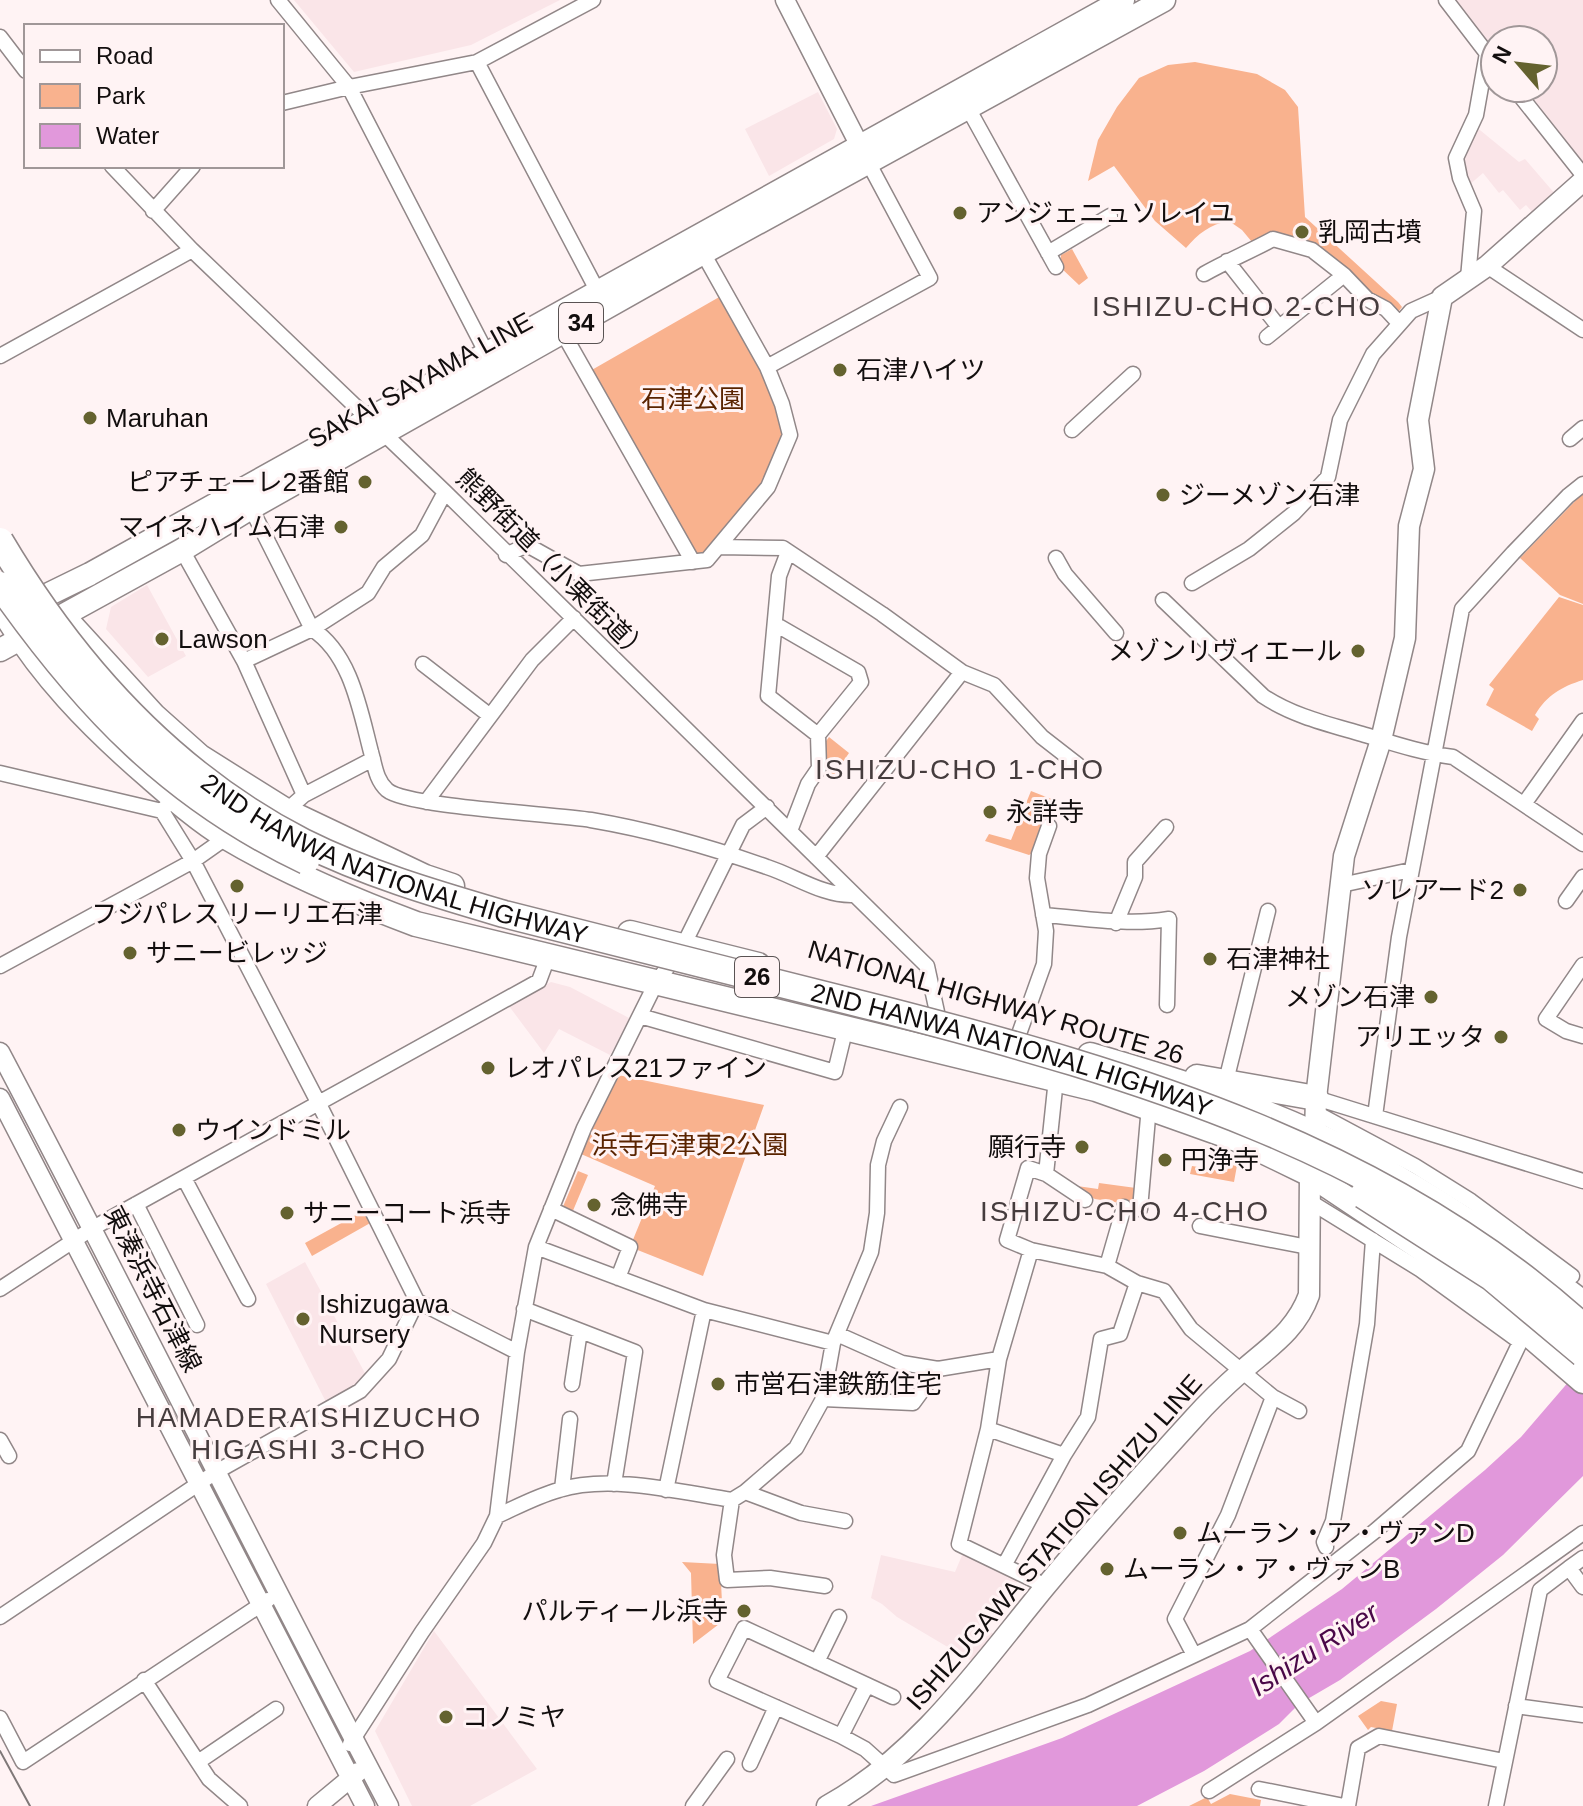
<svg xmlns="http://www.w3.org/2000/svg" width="1583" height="1806" font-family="Helvetica,'Noto Sans JP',sans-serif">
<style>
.built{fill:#fae5e8}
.green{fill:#f9b28e}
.water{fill:#e198db}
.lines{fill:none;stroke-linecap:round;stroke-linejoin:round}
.minor-casing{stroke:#918788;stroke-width:17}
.tertiary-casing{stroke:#918788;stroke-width:21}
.secondary-casing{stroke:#918788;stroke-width:23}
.primary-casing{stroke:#918788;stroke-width:25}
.trunk-casing{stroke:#918788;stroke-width:27}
.minor{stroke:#fff;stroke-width:14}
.tertiary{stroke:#fff;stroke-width:18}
.secondary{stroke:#fff;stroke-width:20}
.primary{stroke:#fff;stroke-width:22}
.trunk{stroke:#fff;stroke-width:24}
.tram{stroke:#7f7878;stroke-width:2}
.motorway-bridge-casing{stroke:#918788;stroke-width:29;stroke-linecap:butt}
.motorway-bridge{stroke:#fff;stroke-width:26}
.poi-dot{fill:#64622f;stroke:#fff3f4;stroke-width:3}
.labels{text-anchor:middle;stroke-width:6;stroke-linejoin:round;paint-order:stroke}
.shield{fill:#fff3f4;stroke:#595353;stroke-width:2}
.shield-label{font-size:24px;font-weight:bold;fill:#120e0e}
.poi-label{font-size:26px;fill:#120e0e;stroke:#fff3f4;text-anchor:start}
.street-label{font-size:26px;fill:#120e0e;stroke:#fff3f4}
.park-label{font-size:26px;fill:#5a2400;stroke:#fff3f4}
.neighbourhood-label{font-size:28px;letter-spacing:2px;fill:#453c3d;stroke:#fff3f4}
.water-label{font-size:28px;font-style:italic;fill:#4a0848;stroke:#fff3f4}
</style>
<rect width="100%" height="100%" fill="#fff3f4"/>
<path class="built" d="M294,0H560L471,45L354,72Z
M1456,0H1583V162L1525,88H1543V40H1495V50Z
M818,92L837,129L834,139L769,176L745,129Z
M1475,126L1519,162L1525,159L1556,195L1534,214L1526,205L1520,210L1503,190L1499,193L1483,173L1468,186L1459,158Z
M147,585L186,656L148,677L106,629L111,607Z
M551,982L570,987L631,1019L610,1055L559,1029L544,1053L509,1006Z
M305,1262L366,1375L350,1389L326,1402L266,1284Z
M963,1553L1019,1579L987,1624V1629L995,1635L973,1662L897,1617L882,1604L871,1598L881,1555L955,1572Z
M434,1631L537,1769L470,1806H412L375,1731Z"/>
<path class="green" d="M1195,62L1257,74L1285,90L1298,107L1305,217L1398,302L1402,307L1398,312L1387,301L1373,298L1316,246L1273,232L1252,242L1242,230L1229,221C1210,224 1198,234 1186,248L1155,221L1114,166L1088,181L1098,140L1117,107L1139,78L1168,65Z
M1072,249L1088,278L1079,285L1060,267L1061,255Z
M721,296L764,371L778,407L784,433L763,483L704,556H695L590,371Z
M1583,493V604L1560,595L1520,558Z
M1559,597L1583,605V680C1561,687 1547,695 1535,715L1539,719L1532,731L1486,705L1494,689L1489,685Z
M829,737L849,753L834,775L825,771L824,744Z
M1031,791L1054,800L1036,851L1029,855L985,841L989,834L1011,840Z
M618,1075L764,1105L703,1276L630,1247L655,1186L581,1154Z
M1230,1158L1238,1160L1234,1182L1190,1174L1192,1166L1227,1172Z
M578,1171L588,1175L572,1213L562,1209Z
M1099,1183L1136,1188L1134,1203L1132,1205L1095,1199L1070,1185L1098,1189Z
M365,1210L372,1222L312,1256L305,1243Z
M682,1562L720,1564L723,1621L693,1644L691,1573Z
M1381,1701L1397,1704L1392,1731L1371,1727L1368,1730L1358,1716Z
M1230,1794L1261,1800L1260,1806H1189L1207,1797L1211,1804Z"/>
<path class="water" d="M1583,1365V1476L1503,1555L1436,1609L1340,1680L1299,1704L1279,1724L1204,1771L1137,1806H871L1062,1738L1250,1651L1342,1589L1485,1470L1521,1437Z"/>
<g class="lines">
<defs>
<path id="minor" d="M278,0L349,87L487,354
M1446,0L1492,60
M0,37L26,71
M477,62L598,292
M1514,88L1583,175
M282,103L349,87L477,62L593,0
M968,108L1056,267
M112,166L192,250L445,492L927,966L937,1012
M153,211L193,166
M703,253L767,367L930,278L868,162
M1048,253L1110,216
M1227,261L1279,327
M1487,266L1583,330
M1204,274C1227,261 1249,252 1273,239L1312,250L1344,275L1367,299L1386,309L1399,323
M1468,278L1474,211L1460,178L1456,158L1476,115L1487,53
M563,333L693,562
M1267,337L1344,275
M0,356L192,250
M1072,430L1133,374
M1570,439L1583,428
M251,508L312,629C351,654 360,710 371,752C375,766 376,780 387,790C407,807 555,814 591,820C650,830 710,847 767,867C795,876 823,896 853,895
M719,547L783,548L882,614L962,672L994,685L1042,737L1078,765
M182,550L244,661L304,795L286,811
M788,552L779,576L768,696L818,735L819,768L808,784L790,831
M506,555L527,545L579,574L707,560L768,487L790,435L782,404L767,367
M1056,558L1065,574L1116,633
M1192,583L1249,549L1294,513L1328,477L1340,420L1373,354L1411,311L1442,297
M1163,600L1263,696C1293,716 1328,724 1362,734C1392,743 1422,753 1453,757L1583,844
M775,624L858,672L861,682L818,735
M244,661L312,629L368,593L384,567L422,535L445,492
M423,664L489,715
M0,773L162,811L168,804
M304,795L373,759
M426,802L532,660L574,618
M1524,804L1583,721
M162,811L193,861L319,1104L417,1301L517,1352
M816,857L962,672
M1341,885L1411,870
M1566,901L1583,877
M1043,915C1086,918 1126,926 1169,919L1167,1005
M1116,923L1135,877V862L1166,827
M1583,965L1546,1019L1566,1031L1583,1036
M0,966L193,861L227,837
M640,1016L835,1072L846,1027
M1019,1034L1044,964L1046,931L1037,878L1039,854L1049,826
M1226,1081L1268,911
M1316,1098L1583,1181
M1316,1113L1415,1166L1471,1201L1572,1276
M1375,1116L1399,937L1462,609L1513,553L1568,496L1583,484
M1046,1174L1056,1079
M184,1178L248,1299
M1309,1201L1421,1270L1519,1341
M136,1204L197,1325
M551,1209L630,1247L618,1278
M1140,1209L1149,1106
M1200,1226L1308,1247
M536,1247L704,1310L833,1343
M1031,1250L1107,1266L1137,1283
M1107,1266L1124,1207
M0,1289L93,1228L539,981L548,957
M524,1309L635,1352L614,1484
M837,1334L902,1363L938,1369
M572,1384L580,1331
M823,1399L913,1403L938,1369L999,1359
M988,1429L1064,1455
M0,1440L9,1456
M562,1489L570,1419
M666,1490L704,1310
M745,1492L801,1513L845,1521
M732,1500L724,1555L727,1580L770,1578L825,1586
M497,1516C517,1507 537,1496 559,1490C610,1474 680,1492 732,1500L745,1492L796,1448L823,1399L833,1343L871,1252L877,1213L878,1165L884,1141L900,1107
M1326,1547L1324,1542L1333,1521L1367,1324L1373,1240
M1583,1558L1569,1568L1583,1587
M1005,1564L1064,1455L1088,1417L1101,1339L1120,1334L1137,1283L1164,1291L1191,1329L1273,1397
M1046,1586L959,1544L988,1429L999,1359L1031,1250L1007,1240L1028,1168L1046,1174L1085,1200
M0,1617L216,1472L360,1391L389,1359L417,1301
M1250,1629L1316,1723
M1194,1655L1175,1619L1228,1515L1273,1397L1299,1411
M817,1662L839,1617
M144,1680L209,1779L240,1806
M893,1697L744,1628L717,1681L841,1736L865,1749L894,1775L1088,1705L1250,1629L1375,1531L1468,1451L1523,1336
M1516,1706L1583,1715
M0,1718L23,1762L268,1600
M841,1736L867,1685
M350,1744L422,1632L484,1543L497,1516L517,1352L536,1247L584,1128L656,983L683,946L743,825L767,807
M198,1762L276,1709
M750,1764L776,1707
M1259,1789L1344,1806
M1209,1791L1316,1723L1583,1533
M693,1806L727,1759
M1348,1806L1358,1748L1379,1736L1504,1761
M1496,1806L1540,1590L1569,1568"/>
<path id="tertiary" d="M785,0L866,158
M0,1052C132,1302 257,1556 389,1806
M0,1098L365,1806
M317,1806L358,1772"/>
<path id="secondary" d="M827,1806C918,1756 980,1666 1045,1587C1093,1529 1143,1474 1194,1418C1209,1401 1225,1386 1242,1371C1269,1347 1296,1331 1309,1295L1310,1174L1315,1135L1316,1098L1344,856L1381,740L1405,638L1409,526L1424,469L1418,420L1442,297L1487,266L1583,181"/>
<path id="primary" d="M24,610L45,596L90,574L1123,0
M0,650L182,550L251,508L703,253L1164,0"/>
<path id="trunk" d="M0,604C37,672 93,728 151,778C175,799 200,821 228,838C287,873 352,900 416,924L1096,1089L1242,1141L1310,1174L1428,1253L1482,1294L1583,1381
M69,623L154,716L200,757L286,811L425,877L452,886
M630,933L758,965
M1090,1055C1166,1077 1243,1101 1315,1134C1411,1180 1499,1239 1583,1303
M1197,1077L1316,1098"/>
</defs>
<use href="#minor" class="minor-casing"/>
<use href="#tertiary" class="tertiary-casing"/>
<use href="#secondary" class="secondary-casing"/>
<use href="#primary" class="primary-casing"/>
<use href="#trunk" class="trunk-casing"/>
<use href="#minor" class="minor"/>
<use href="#tertiary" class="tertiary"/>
<use href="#secondary" class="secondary"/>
<use href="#primary" class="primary"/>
<use href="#trunk" class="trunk"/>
<path class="tram" d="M0,1751L30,1806"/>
<defs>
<g id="motorway-bridge">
<path id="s1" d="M0,541C74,666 173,775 303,842C367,874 436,894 504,914C631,947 758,978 885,1010C1136,1075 1387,1149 1583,1327"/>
<path d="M0,585C85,706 171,797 306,861"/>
<path d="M1363,1195L1491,1277L1583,1354"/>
</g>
</defs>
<use href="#motorway-bridge" class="motorway-bridge-casing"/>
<use href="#motorway-bridge" class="motorway-bridge"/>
</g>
<g class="poi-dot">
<circle cx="960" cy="213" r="8"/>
<circle cx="1302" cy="232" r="8"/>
<circle cx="840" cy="370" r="8"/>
<circle cx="90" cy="418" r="8"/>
<circle cx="365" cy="482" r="8"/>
<circle cx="1163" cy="495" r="8"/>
<circle cx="341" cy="527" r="8"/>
<circle cx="162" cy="639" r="8"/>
<circle cx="1358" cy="651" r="8"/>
<circle cx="990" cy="812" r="8"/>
<circle cx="237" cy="886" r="8"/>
<circle cx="1520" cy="890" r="8"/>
<circle cx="130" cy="953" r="8"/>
<circle cx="1210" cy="959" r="8"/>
<circle cx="1431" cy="997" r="8"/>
<circle cx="1501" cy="1037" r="8"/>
<circle cx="488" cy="1068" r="8"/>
<circle cx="179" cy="1130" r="8"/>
<circle cx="1082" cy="1147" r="8"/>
<circle cx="1165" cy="1160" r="8"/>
<circle cx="594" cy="1205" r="8"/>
<circle cx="287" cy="1213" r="8"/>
<circle cx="303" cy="1319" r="8"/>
<circle cx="718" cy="1384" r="8"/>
<circle cx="1180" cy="1533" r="8"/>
<circle cx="1107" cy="1569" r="8"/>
<circle cx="744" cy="1611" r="8"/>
<circle cx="446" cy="1717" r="8"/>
</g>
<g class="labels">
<g class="shield">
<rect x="559" y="303" width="44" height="40" rx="6"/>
<rect x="735" y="957" width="44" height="40" rx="6"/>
</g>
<g class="shield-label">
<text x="581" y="331">34</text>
<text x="757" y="985">26</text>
</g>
<g class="poi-label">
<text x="976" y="222">アンジェニュソレイユ</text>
<text x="1318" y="241">乳岡古墳</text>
<text x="856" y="379">石津ハイツ</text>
<text x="106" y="427">Maruhan</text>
<text x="349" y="491" text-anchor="end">ピアチェーレ2番館</text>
<text x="1179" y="504">ジーメゾン石津</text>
<text x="325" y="536" text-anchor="end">マイネハイム石津</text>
<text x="178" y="648">Lawson</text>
<text x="1342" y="660" text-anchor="end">メゾンリヴィエール</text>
<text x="1006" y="821">永詳寺</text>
<text x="1504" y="899" text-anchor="end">ソレアード2</text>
<text x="237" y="923" text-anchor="middle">フジパレス リーリエ石津</text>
<text x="146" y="962">サニービレッジ</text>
<text x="1226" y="968">石津神社</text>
<text x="1415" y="1006" text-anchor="end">メゾン石津</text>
<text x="1485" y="1046" text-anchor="end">アリエッタ</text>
<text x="504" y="1077">レオパレス21ファイン</text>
<text x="195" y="1139">ウインドミル</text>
<text x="1066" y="1156" text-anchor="end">願行寺</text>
<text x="1181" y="1169">円浄寺</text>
<text x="610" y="1214">念佛寺</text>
<text x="303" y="1222">サニーコート浜寺</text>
<text x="319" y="1313">Ishizugawa<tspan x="319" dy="30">Nursery</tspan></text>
<text x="734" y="1393">市営石津鉄筋住宅</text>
<text x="1196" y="1542">ムーラン・ア・ヴァンD</text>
<text x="1123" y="1578">ムーラン・ア・ヴァンB</text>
<text x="728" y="1620" text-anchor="end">パルティール浜寺</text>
<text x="462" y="1726">コノミヤ</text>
</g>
<g class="street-label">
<text transform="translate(420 380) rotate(-29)" y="9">SAKAI SAYAMA LINE</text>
<text transform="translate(553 565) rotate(45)" y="9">熊野街道（小栗街道）</text>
<text dy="9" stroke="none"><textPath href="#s1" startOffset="524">2ND HANWA NATIONAL HIGHWAY</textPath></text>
<text transform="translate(996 1002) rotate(16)" y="9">NATIONAL HIGHWAY ROUTE 26</text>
<text dy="9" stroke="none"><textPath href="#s1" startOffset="1172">2ND HANWA NATIONAL HIGHWAY</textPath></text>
<text transform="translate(153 1289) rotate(63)" y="9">東湊浜寺石津線</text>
<text transform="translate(1054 1542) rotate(-49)" y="9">ISHIZUGAWA STATION ISHIZU LINE</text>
</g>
<g class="park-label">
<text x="693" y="408">石津公園</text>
<text x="690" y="1154">浜寺石津東2公園</text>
</g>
<g class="neighbourhood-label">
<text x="1237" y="316">ISHIZU-CHO 2-CHO</text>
<text x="960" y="779">ISHIZU-CHO 1-CHO</text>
<text x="1125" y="1221">ISHIZU-CHO 4-CHO</text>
<text x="309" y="1427">HAMADERAISHIZUCHO<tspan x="309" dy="32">HIGASHI 3-CHO</tspan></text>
</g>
<g class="water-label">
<text transform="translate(1314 1649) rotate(-33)" y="10">Ishizu River</text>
</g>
</g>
<rect x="24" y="24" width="260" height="144" fill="#fff3f4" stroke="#a09798" stroke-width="2"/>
<rect x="40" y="50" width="40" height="12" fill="#ffffff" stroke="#a09798" stroke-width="2"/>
<text x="96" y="64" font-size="24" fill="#120e0e">Road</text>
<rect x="40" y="84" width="40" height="24" fill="#f9b28e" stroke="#a09798" stroke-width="2"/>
<text x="96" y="104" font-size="24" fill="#120e0e">Park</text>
<rect x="40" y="124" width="40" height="24" fill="#e198db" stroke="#a09798" stroke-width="2"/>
<text x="96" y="144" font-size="24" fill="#120e0e">Water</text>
<g transform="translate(1519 64) rotate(298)"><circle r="38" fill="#fff3f4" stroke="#a09798" stroke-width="2"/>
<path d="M0-6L14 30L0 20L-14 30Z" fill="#64622f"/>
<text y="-12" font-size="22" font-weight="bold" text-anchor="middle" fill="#120e0e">N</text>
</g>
</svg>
